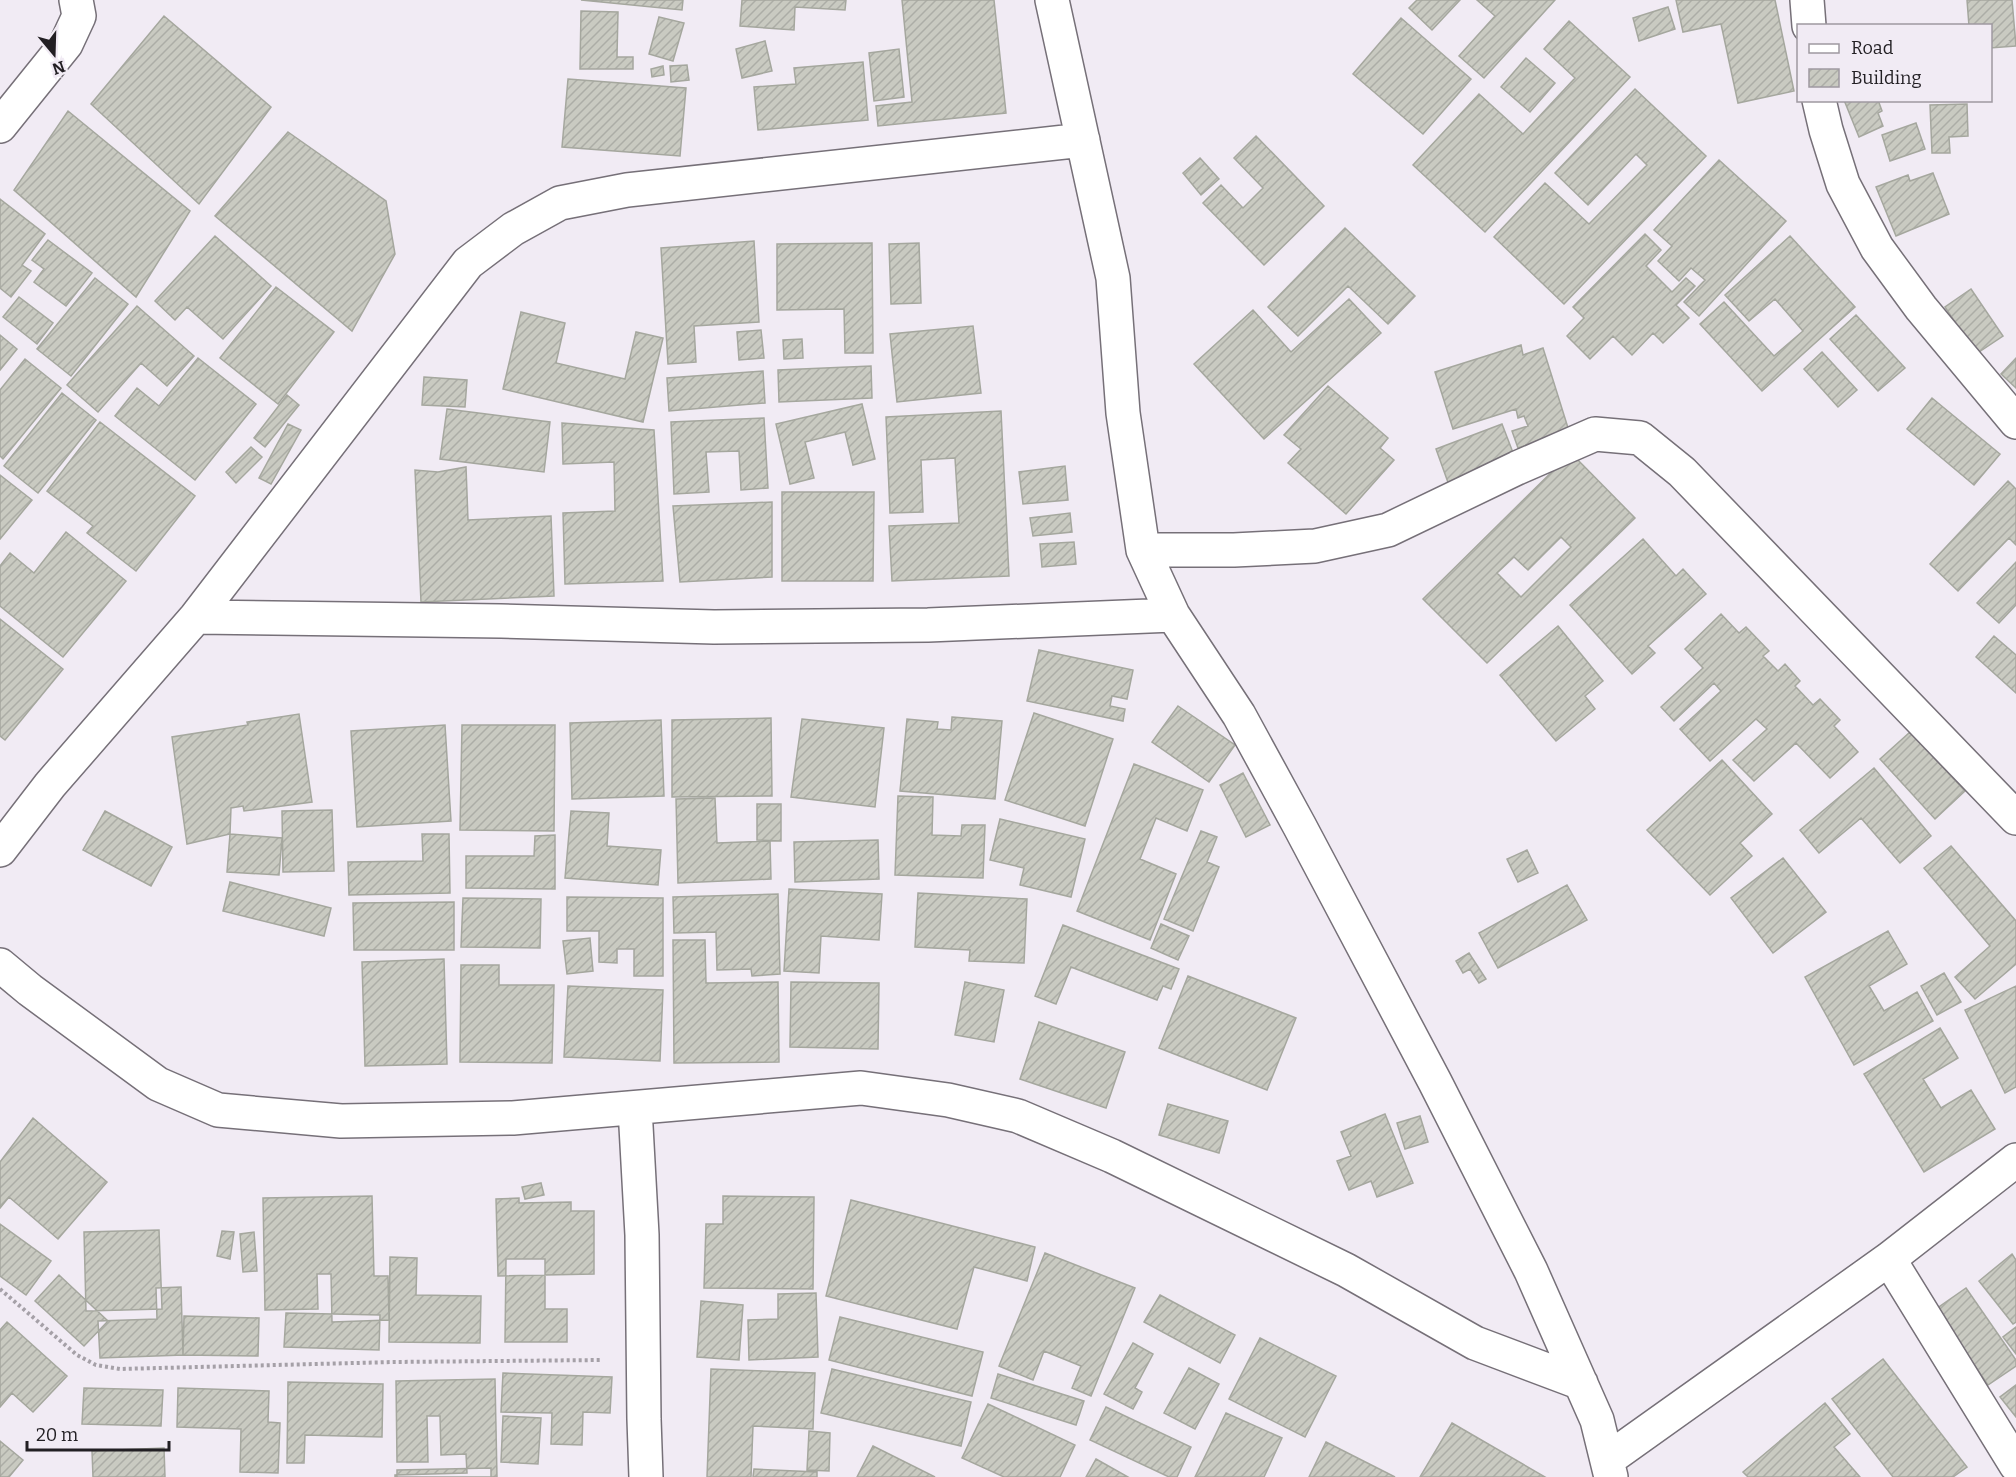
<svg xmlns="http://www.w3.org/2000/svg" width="2016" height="1477" font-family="Bitter,serif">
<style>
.building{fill:url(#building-hatch);stroke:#a5a79e;stroke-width:1.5;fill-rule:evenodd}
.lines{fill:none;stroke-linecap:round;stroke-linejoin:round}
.minor-casing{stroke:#767078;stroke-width:36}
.path{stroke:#a5a0a7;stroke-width:4;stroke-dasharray:3 3;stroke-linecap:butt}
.minor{stroke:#fff;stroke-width:33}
</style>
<defs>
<pattern id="building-hatch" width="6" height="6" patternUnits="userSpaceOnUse" patternTransform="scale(1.5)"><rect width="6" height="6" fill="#c9cac1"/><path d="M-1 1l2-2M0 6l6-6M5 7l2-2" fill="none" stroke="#acada6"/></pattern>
</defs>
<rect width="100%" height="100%" fill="#f1ebf4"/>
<path class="building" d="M581,0H683L682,10Z
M742,0H846L845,10L795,7L794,30L740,26Z
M902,0H994L1006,113L878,126L876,106L912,102Z
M1417,0H1460L1432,30L1409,8Z
M1477,0H1555L1484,78L1459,56L1495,16Z
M1676,0H1775L1794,91L1738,103L1721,24L1683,32Z
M1967,0H2012L2016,46L1990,48V26H1969Z
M1668,7L1675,29L1639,41L1633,18Z
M581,11L618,12L617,57H633V69H580Z
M164,16L271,107L199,204L91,104Z
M659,17L684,23L673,61L649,54Z
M1401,18L1471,79L1423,134L1353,74Z
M1569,21L1630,77L1485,232L1413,165L1479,94L1523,134L1575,78L1544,49Z
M765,41L772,71L742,78L736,49Z
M899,49L904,97L874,101L869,53Z
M1526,58L1555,83L1530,112L1501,87Z
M863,62L868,120L758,130L754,87L796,84L794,68Z
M687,65L689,80L671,82L670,66Z
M663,66L664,75L652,77L651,69Z
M568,79L686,88L680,156L562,147Z
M1635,89L1706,156L1564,304L1494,237L1545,183L1589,224L1647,165L1636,154L1588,205L1555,173Z
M1844,100H1878L1882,111L1878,113L1883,126L1859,137Z
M1967,104L1968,136L1949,137L1950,153H1932L1930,105Z
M68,111L190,211L136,297L14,190Z
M1916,123L1925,149L1890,161L1882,135Z
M288,132L386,201L395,254L352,331L215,216Z
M1256,136L1324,206L1264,265L1203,203L1221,185L1243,208L1263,188L1234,158Z
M1200,158L1219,179L1201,195L1183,173Z
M1719,160L1786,221L1699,316L1684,302L1705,280L1691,268L1679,281L1658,261L1672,246L1654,230Z
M1933,173L1949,214L1896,236L1876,187L1908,175L1910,181Z
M0,199L45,234L22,265L31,271L11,297L0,288Z
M1345,228L1415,296L1388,324L1348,286L1298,336L1268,307Z
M1645,234L1661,250L1646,266L1672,292L1686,278L1695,286L1676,305L1689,318L1663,343L1653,333L1632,355L1613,336L1590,359L1567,336L1584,318L1573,307Z
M215,236L271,286L223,339L187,307L175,320L155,301Z
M1790,236L1855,307L1762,391L1700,324L1724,302L1774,356L1803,331L1775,299L1749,321L1725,295Z
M48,240L92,273L66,306L34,282L44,269L32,260Z
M754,241L759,322L694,326L696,362L668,364L661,248Z
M872,243L873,353H845L844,309L777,310V244Z
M919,243L921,303L891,304L889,244Z
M95,278L128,304L71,376L37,349Z
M276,287L334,332L278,404L220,358Z
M1971,289L2003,336L1976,354L1945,307Z
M19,297L53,323L37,344L3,317Z
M1349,299L1381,333L1264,439L1194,364L1253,310L1291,352Z
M137,306L194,356L167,386L141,363L98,412L67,385Z
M521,312L565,323L556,363L625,379L636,332L663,338L643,422L503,389Z
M1856,315L1905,368L1878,391L1830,339Z
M973,326L981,393L897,402L890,334Z
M761,330L764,358L739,360L737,332Z
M0,335L17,349L0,370Z
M802,339L803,358L784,359L783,340Z
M1521,345L1523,355L1543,348L1569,431L1518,448L1512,431L1528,426L1524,416L1518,418L1516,409L1453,429L1435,372Z
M1822,352L1857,390L1838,407L1804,369Z
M198,358L256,404L195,480L115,416L137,388L159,406Z
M2016,358V388L2001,374Z
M25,359L61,388L3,459L0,456V390Z
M871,366L872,398L779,402L778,370Z
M763,371L765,403L669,411L667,378Z
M424,377L467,380L465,407L422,405Z
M1328,386L1388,438L1380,448L1394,460L1346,514L1288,463L1301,449L1284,435Z
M62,393L96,420L38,493L4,466Z
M287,395L299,405L265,447L254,438Z
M1932,398L2000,454L1974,485L1907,429Z
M862,404L875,459L853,465L845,432L805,442L814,478L790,484L776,424Z
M447,409L550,422L544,472L440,459Z
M1001,411L1009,576L892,581L889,526L959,523L955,458L921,460L923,512L890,513L886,417Z
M764,418L768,488L741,490L739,451L706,452L709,492L674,494L671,422Z
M100,422L195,496L136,571L87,533L93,526L47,491Z
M562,423L654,430L663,581L565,584L563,513L615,511L614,462L563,464Z
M288,424L301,430L271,484L259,478Z
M1502,424L1517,463L1450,488L1436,449Z
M251,447L262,457L236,483L226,472Z
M1571,453L1635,518L1487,663L1423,599ZM1561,537L1571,547L1521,597L1497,573L1514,557L1528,570Z
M1065,466L1068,500L1023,504L1019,472Z
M466,467L468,520L551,516L554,596L421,602L415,470L438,472Z
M0,475L32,500L0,539Z
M2008,481L2016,489V545L2009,538L1958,591L1930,564Z
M782,492H874L873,581H782Z
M772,502V577L680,582L673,506Z
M1070,513L1072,532L1033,536L1030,518Z
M66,532L126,581L63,657L0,606V566L10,553L34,573Z
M1643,539L1676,576L1683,569L1706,594L1648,646L1655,653L1632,674L1570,605Z
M1074,542L1076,564L1042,567L1040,544Z
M2016,562V605L1999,623L1977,603Z
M1721,614L1739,633L1746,627L1769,651L1763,656L1778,671L1785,664L1800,681L1795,686L1813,705L1820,699L1840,720L1834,726L1858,752L1830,778L1796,743L1754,781L1733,760L1767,729L1756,719L1710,761L1680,729L1721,691L1714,683L1674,721L1661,707L1703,668L1685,649Z
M0,619L63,669L5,740L0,736Z
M1558,626L1603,681L1585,696L1595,709L1556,741L1500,675Z
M1994,636L2016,655V693L1976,657Z
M1039,650L1133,670L1127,699L1112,696L1110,706L1125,709L1123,721L1027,701Z
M1178,706L1235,745L1209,782L1152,742Z
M1034,713L1113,739L1085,826L1005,800Z
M299,714L312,802L244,811L243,806L231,808L230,834L187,844L172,737L248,725L247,722Z
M952,717L1002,721L995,799L900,791L907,719L938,722L937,729L951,730Z
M771,718L772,796L672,797V720Z
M802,719L884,728L875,807L791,797Z
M661,720L664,796L572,799L570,723Z
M445,725L451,821L357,827L351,731Z
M462,725H555L554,831L460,830Z
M1910,732L1965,791L1935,819L1880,759Z
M1722,760L1772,814L1740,843L1752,856L1710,895L1647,830Z
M1134,764L1203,790L1187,831L1156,818L1140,859L1176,874L1150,940L1077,911Z
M1874,768L1931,836L1900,863L1861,818L1819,853L1800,830Z
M1243,773L1270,825L1246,837L1220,785Z
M898,796L933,797L932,835L961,836L962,825H985L983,878L895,875Z
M715,798L717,843L770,841L771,879L678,883L676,799Z
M757,804H781V841L757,840Z
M332,810L334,871L283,872L282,811Z
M105,811L172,847L151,886L83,850Z
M571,811L609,813L607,846L661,850L658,885L565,878Z
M1000,819L1085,839L1071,897L1020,885L1024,868L990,860Z
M1201,831L1217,837L1207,862L1219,867L1193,931L1164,919Z
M230,834L282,838L279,875L227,872Z
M422,834H449L450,893L349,895L348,862L423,861Z
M555,835V889L466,888V856H534L535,836Z
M878,840L879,879L795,882L794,842Z
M1951,846L2016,921V964L1975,999L1955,977L1990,946L1924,868Z
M1527,850L1538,873L1518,882L1507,859Z
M1783,858L1826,912L1773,953L1731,898Z
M230,882L331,908L324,936L223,911Z
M1567,885L1587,920L1498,968L1479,933Z
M789,889L882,894L879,940L821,936L819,973L784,971Z
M918,893L1027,899L1024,963L969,961L970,950L915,947Z
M778,894L780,974L752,976L751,969L717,970L716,932L674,933L673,897Z
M567,897L663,898V976H634V949H617V963L599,962V931H567Z
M463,898L541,899L540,948L461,947Z
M454,902V950H354L353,903Z
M1161,924L1189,936L1178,960L1151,948Z
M1063,925L1179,969L1171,989L1163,986L1157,1000L1071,967L1056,1004L1035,996Z
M1888,931L1907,964L1869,986L1884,1011L1917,992L1933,1021L1854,1065L1805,977Z
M590,938L593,971L567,974L563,941Z
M673,940H705L706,983L778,982L779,1062L674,1063Z
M1469,953L1486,979L1479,983L1470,969L1463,973L1456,961Z
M444,959L447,1064L365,1066L362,962Z
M461,965H499V985H554L552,1063L460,1062Z
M1944,973L1961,1002L1937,1015L1921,986Z
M1188,976L1296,1018L1267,1090L1159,1048Z
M791,982L879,983L878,1049L790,1047Z
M965,982L1004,990L994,1042L955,1035Z
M568,986L663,990L660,1061L564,1057Z
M2016,986V1087L2005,1093L1965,1010Z
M1039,1022L1125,1052L1106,1108L1020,1079Z
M1940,1028L1958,1058L1923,1079L1941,1108L1971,1090L1995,1129L1924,1172L1864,1074Z
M1168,1104L1228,1121L1219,1153L1159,1135Z
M1385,1114L1413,1183L1377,1197L1371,1181L1349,1190L1337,1161L1351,1156L1341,1132Z
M1420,1116L1428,1142L1405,1149L1397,1123Z
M33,1118L107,1182L58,1239L9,1197L0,1208V1162Z
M541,1183L544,1195L525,1199L522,1187Z
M372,1196L374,1276H388L389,1320L332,1322L331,1274H317L318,1309L265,1310L263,1198Z
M723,1196L814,1197L813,1289L704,1288L706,1224H723Z
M519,1198V1203L571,1202V1211H594V1274L498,1276L496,1199Z
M851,1200L1035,1247L1027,1281L974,1267L957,1329L826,1296Z
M0,1224L51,1261L26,1295L0,1276Z
M159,1230L162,1309L86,1311L84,1232Z
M222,1231L234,1232L230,1259L217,1256Z
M254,1232L257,1271L243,1272L240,1234Z
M1045,1253L1135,1288L1091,1396L1072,1388L1081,1366L1044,1351L1033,1380L999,1366Z
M2012,1254L2016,1260V1322L2013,1324L1979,1281Z
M390,1257L417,1258L416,1295L481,1296L480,1343L389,1342Z
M506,1259H545V1309H567V1342H505Z
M59,1275L108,1321L84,1346L35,1301Z
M181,1287L183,1355L100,1358L98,1321L157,1319L156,1288Z
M1966,1288L2016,1360V1366L1988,1385L1936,1309Z
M816,1293L818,1357L749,1360L748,1320L778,1319V1294Z
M1160,1295L1235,1335L1220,1363L1144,1322Z
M701,1301L743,1305L739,1360L697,1357Z
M286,1313L380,1315L379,1350L284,1347Z
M184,1316L259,1318L258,1356L183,1355Z
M840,1317L983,1352L972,1396L829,1360Z
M7,1322L67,1376L33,1412L12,1393L0,1407V1330Z
M2016,1327V1354L2003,1337Z
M1260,1338L1336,1376L1305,1437L1229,1399Z
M1133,1343L1153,1354L1135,1388L1142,1392L1133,1409L1104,1394Z
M1883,1359L1967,1467L1953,1477H1893L1832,1399Z
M1189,1368L1219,1384L1195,1429L1164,1413Z
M711,1369L815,1373L813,1429L753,1426L751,1477H707Z
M832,1369L971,1402L961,1446L821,1413Z
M503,1373L612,1377L610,1413L583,1412L582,1445L551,1444L552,1413L501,1412Z
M998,1374L1084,1401L1076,1425L991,1398Z
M495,1379L497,1477H395V1475L467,1473L466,1454L441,1455L440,1416H427L428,1462H397L396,1381Z
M288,1382L383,1384L382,1437L305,1435L304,1463H287Z
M2016,1385V1417L2000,1397Z
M84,1388L163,1390L161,1426L82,1424Z
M178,1388L269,1391L268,1422L280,1423L278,1473L240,1472L241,1429L177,1427Z
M1825,1403L1850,1434L1834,1447L1860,1477H1748L1743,1472Z
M988,1404L1075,1445L1060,1477H1004L962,1458Z
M1106,1407L1191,1447L1177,1477H1169L1090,1440Z
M1226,1413L1282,1438L1264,1477H1195Z
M503,1416L541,1418L538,1464L501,1462Z
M1452,1423L1545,1477H1420Z
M809,1431L830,1433L829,1471L807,1470Z
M0,1441L23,1460L9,1477H0Z
M1326,1442L1395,1477H1309Z
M873,1446L935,1477H857Z
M164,1448L165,1477H93L92,1451Z
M1096,1459L1128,1477H1086Z
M491,1468V1477H397V1470Z
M754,1469L817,1472V1477H753Z"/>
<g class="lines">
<defs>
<path id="minor" d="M1052,0L1113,278L1123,413L1143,550L1173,615L1239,715L1299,825L1435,1082L1531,1271L1597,1420L1611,1477
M1807,0L1809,26
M1819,100L1826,130L1843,184L1877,248L1921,308L2016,422
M0,126L66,44L79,16L76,0
M1143,550H1234L1315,546L1388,530L1517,468L1595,434L1640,438L1682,472L2016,818
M196,617L501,621L714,627L928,625L1173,615
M0,850L50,785L196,617L468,263L513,229L560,203L627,190L1083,140
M0,965L30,990L158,1084L218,1110L341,1121L513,1118L861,1088L948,1100L1018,1116L1112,1156L1346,1270L1475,1343L1581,1383
M635,1108L642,1235L644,1419L646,1477
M1889,1259L2016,1465
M1607,1460L1889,1259L2016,1160"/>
</defs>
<use href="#minor" class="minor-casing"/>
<path class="path" d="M0,1289L77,1355L96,1365L120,1369L394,1362L602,1360"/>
<use href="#minor" class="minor"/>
</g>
<rect x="1797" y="24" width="195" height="78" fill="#f1ebf4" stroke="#9e99a0" stroke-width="1.5"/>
<rect x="1809" y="44" width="30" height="9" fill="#ffffff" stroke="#9e99a0" stroke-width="1.5"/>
<text x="1851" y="54" font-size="18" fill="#221f23">Road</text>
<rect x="1809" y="69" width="30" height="18" fill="url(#building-hatch)" stroke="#9e99a0" stroke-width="1.5"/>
<text x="1851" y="84" font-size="18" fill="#221f23">Building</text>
<g transform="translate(54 54) rotate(161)" stroke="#f1ebf4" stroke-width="4.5" paint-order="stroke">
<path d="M0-4.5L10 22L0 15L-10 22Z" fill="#221f23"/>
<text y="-9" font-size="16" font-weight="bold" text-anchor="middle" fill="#221f23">N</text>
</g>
<path d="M27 1441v9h142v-9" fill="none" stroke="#221f23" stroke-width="3"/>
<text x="36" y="1441" font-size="18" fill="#221f23" stroke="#f1ebf4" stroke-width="4.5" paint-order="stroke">20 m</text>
</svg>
